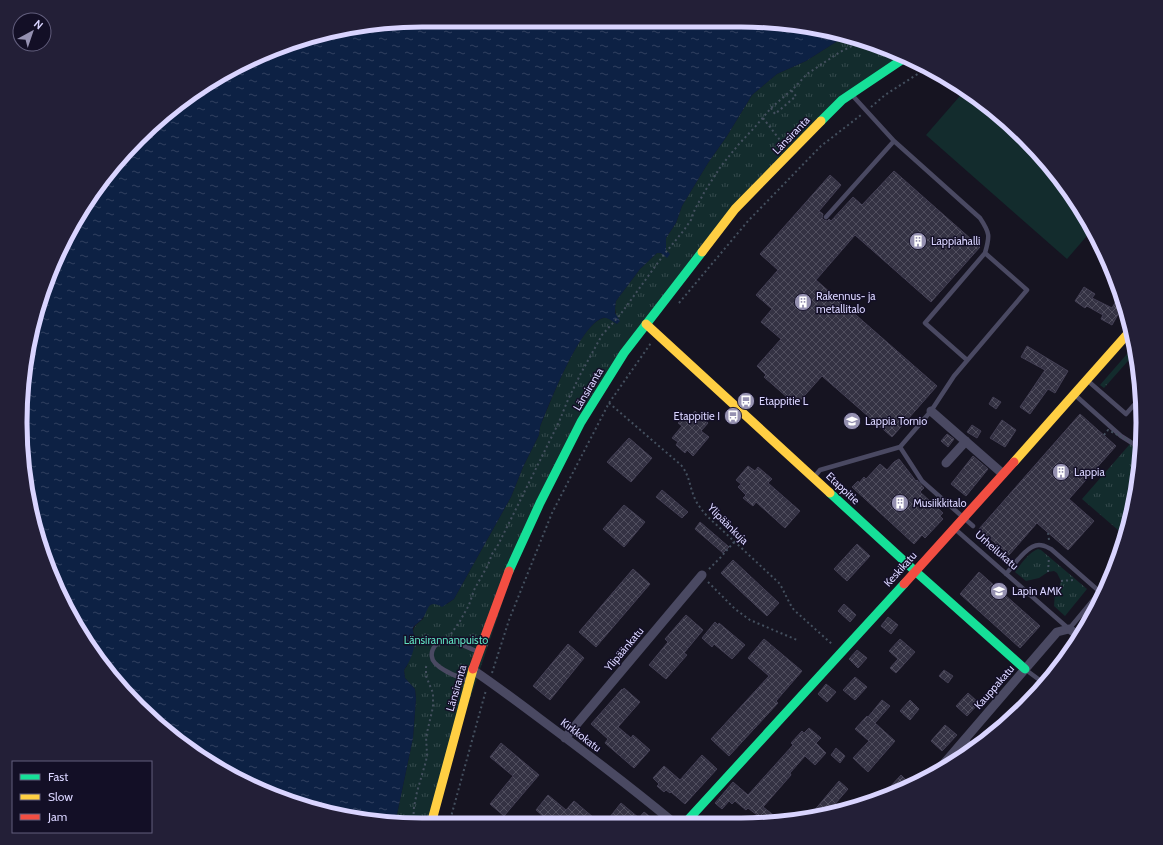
<svg xmlns="http://www.w3.org/2000/svg" width="1163" height="845" font-family="Cabin,sans-serif">
<style>
.grass{fill:url(#grass-tufts)}
.pitch{fill:#132c2d}
.water{fill:url(#water-ripples)}
.building{fill:url(#building-cross-hatch);stroke:#433f54}
.lines{fill:none;stroke-linecap:round;stroke-linejoin:round}
.path{stroke:#44505f;stroke-width:2;stroke-dasharray:2 3;stroke-linecap:butt}
.lane{stroke:#4a4962;stroke-width:4.5}
.street{stroke:#4a4962;stroke-width:9}
.fast{stroke:#16e098;stroke-width:9}
.slow{stroke:#ffcf43;stroke-width:9}
.jam{stroke:#f24e42;stroke-width:9}
.path-bridge{stroke:#44505f;stroke-width:2;stroke-dasharray:2 3;stroke-linecap:butt}
.labels{text-anchor:middle;stroke-width:3;stroke-linejoin:round;paint-order:stroke}
.street-label{font-size:11px;fill:#d9d4ff;stroke:#130f26}
.poi-label{font-size:11px;fill:#d9d4ff;stroke:#130f26;text-anchor:start}
.park-label{font-size:11px;fill:#5fe0c0;stroke:#130f26}
.rim{fill:none;stroke:#d9d4ff;stroke-width:5}
</style>
<defs>
<pattern id="grass-tufts" width="24" height="20" patternUnits="userSpaceOnUse"><rect width="24" height="20" fill="#132c2d"/><path d="M3 7l-1-3M5 7V3M7 7l1-3M15 17l-1-3M17 17v-4M19 17l1-3" fill="none" stroke="#354a4c"/></pattern>
<pattern id="water-ripples" width="26" height="14" patternUnits="userSpaceOnUse"><rect width="26" height="14" fill="#0d2144"/><path d="M2 4q2-2 4 0t4 0M15 11q2-2 4 0t4 0" fill="none" stroke="#304060"/></pattern>
<pattern id="building-cross-hatch" width="8" height="8" patternUnits="userSpaceOnUse"><rect width="8" height="8" fill="#343243"/><path d="M0 0l8 8M0 8l8-8" fill="none" stroke="#514f5f"/></pattern>
</defs>
<rect width="100%" height="100%" fill="#161421"/>
<path class="grass" d="M847,35L895,51L903,55L791,147L621,351L537,500L428,824H395L413,738L416,699L415,689L405,678L404,670L407,666L415,639L413,631L414,628L417,624L423,619L427,607L432,604H447L454,599L511,497L523,467L539,435L540,427C549,406 580,322 604,318C608,317 614,322 617,324L615,308L616,301L640,269L657,253L669,254L666,250V238L676,223L682,206L708,163L727,136L752,95L777,74L806,61Z
M1134,346L1135,353L1104,388L1100,385Z
M1130,444L1140,453V475L1125,536L1082,499Z
M1038,549L1041,550L1087,589L1065,616L1054,606L1055,593L1060,586L1061,581L1057,573L1054,571L1048,572L1039,578L1026,581L1015,572C1021,564 1029,552 1038,549Z"/>
<path class="pitch" d="M966,89L1006,120L1060,177L1092,230L1067,259L926,135Z"/>
<path class="water" d="M423,20H741L847,35L806,61L777,74L752,95L727,136L708,163L682,206L676,223L666,238V250L670,254L667,258L661,253H657L640,269L616,301L615,308V313L620,321L617,324C613,322 608,317 603,318C580,324 549,405 540,427L539,435L523,467L511,497L454,599L442,607C426,598 429,612 422,619C419,623 415,624 413,628C412,632 415,636 415,641C414,651 410,662 404,670L405,678L415,689L416,699L413,738L395,824L293,804L221,771L157,725L103,668L51,577L23,475V370L41,293L61,245L120,157L199,88L268,51L318,34Z"/>
<path class="building" d="M894,171L980,247L931,302L855,235L816,280L937,386L892,437L822,376L796,405L764,377L766,375L757,366L781,339L761,322L772,309L756,295L778,270L760,254L830,175L841,185L819,211L823,214L822,218L824,220L827,221L829,219L831,221L853,197L862,205Z
M1084,287L1095,294L1092,298L1112,308L1120,294L1124,304L1112,325L1101,319L1103,315L1087,306L1085,308L1075,301Z
M1027,346L1068,371L1055,393L1048,389L1030,414L1020,407L1045,370L1021,357Z
M993,397L1001,402L996,409L989,404Z
M695,411L708,423L701,431L709,437L693,456L687,450L685,453L676,445L678,442L672,438L682,426L678,423L684,417L688,420Z
M1080,414L1116,446L1069,499L1094,521L1068,550L1037,523L1009,555L979,529Z
M1002,420L1016,430L1005,447L990,438Z
M972,425L981,431L977,438L967,432Z
M947,434L954,439L948,447L941,441Z
M629,438L652,458L631,482L607,462Z
M973,456L988,469L966,496L951,484Z
M899,459L916,481L917,480L924,488L920,492L943,513L940,516L943,519L925,538L922,535L914,544L852,487L858,481L859,483L864,477L866,479L880,464L887,470L894,462Z
M748,466L755,471L758,467L772,479L768,483L800,511L785,528L756,502L753,506L743,498L746,495L738,487L741,484L736,480Z
M662,490L688,512L682,518L656,497Z
M624,505L645,522L624,547L603,529Z
M700,522L729,547L723,553L695,529Z
M857,544L870,556L847,581L834,569Z
M733,560L779,603L767,616L721,573Z
M633,569L650,584L596,647L579,632Z
M979,572L1040,626L1020,648L960,594Z
M844,604L856,615L850,622L838,611Z
M686,615L703,630L684,653L687,655L666,679L649,665L668,642L665,639Z
M888,617L898,625L891,634L881,626Z
M715,622L718,625L719,623L745,645L732,659L714,644L712,647L702,638Z
M764,639L802,671L776,701L778,703L729,756L711,739L769,676L748,658Z
M900,639L915,652L896,673L890,668L898,659L889,651Z
M568,644L584,658L550,700L533,686Z
M857,650L867,658L858,668L849,659Z
M944,670L953,676L948,683L939,676Z
M855,677L867,687L855,700L843,690Z
M826,684L836,692L827,702L818,694Z
M624,688L640,702L618,727L631,738L633,735L650,750L634,768L605,743L608,739L591,724L622,689L623,690Z
M968,693L979,703L967,716L956,706Z
M882,700L890,706L875,723L895,741L868,772L853,758L869,741L855,729L867,716L868,717Z
M910,700L919,709L910,720L900,711Z
M945,725L957,735L942,751L931,741Z
M809,728L821,738L816,743L826,753L815,765L805,756L790,773L791,775L763,807L776,817L772,822H766L748,808L746,810L735,801L732,804L729,801L722,809L715,803L733,782L748,795L793,745L791,743L802,731L804,733Z
M501,743L539,775L504,816L490,804L513,776L490,757Z
M836,748L845,756L840,763L831,755Z
M702,755L717,769L685,804L671,792L670,793L666,790L664,792L657,786L659,784L653,778L664,766L680,780Z
M901,775L911,785L897,793L890,787Z
M839,781L848,789L828,812L808,818Z
M548,795L566,810L574,801L600,823H551L536,810Z
M621,803L639,818L644,812L657,822L605,823Z"/>
<g class="lines">
<path class="path" d="M871,107L885,95L927,68
M771,108L775,114L796,96L791,90
M763,118L783,144
M679,303L748,221L821,146L861,115
M609,403L681,465C689,475 689,483 693,494C696,503 701,509 707,516L779,583C785,592 788,602 794,610L833,645
M1048,533L1049,540
M709,569L721,557L734,542
M1048,572L1049,557
M1061,581L1073,580
M708,582L735,609L750,620L797,640
M451,634L460,621L469,605L474,590L488,565L492,554L498,545L507,527L559,422L567,402L580,375L602,335L620,315L662,257L684,230L691,220L695,209L705,191L721,166L739,144L755,127L771,108L795,87L807,74L840,52L852,46L869,42
M492,673L509,620L552,513L609,403L651,343
M413,824L414,807L417,792L426,761L427,754L426,737L433,707V693L426,676V667L427,664
M449,824L486,690"/>
<path class="lane" d="M852,95L894,141L980,218C990,233 990,236 985,253L925,323L967,360
M826,217L894,141
M1088,381L1126,414L1142,396
M1075,395L1121,436L1140,448
M900,447L922,481L973,526
M815,476L820,470L900,447L931,411L954,376L1027,290L985,253
M955,529L1069,629L1108,582
M1006,574C1014,565 1027,545 1039,545C1044,545 1047,547 1051,549L1100,592
M1026,670L1045,684L1042,689
M468,681C457,676 443,672 435,663C431,659 431,653 433,649C441,631 466,647 478,652
M965,739L975,748"/>
<path class="street" d="M931,411L1003,474
M946,463L966,441
M473,670C498,687 523,706 547,724C590,756 632,788 673,822
M565,738L702,575
M941,767L1057,632L1069,629L1080,636"/>
<path class="fast" d="M821,121L842,100L906,57
M830,493L915,571L1025,669
M509,571L540,503L581,422L624,353L702,252
M686,822L904,584"/>
<path class="slow" d="M702,252L735,209L821,121
M646,324L830,493
M1014,462L1131,330
M431,824L473,669"/>
<path class="jam" d="M904,584L1014,462
M473,669L509,571"/>
<path class="path-bridge" d="M1104,435L1108,430L1140,446"/>
</g>
<defs>
<symbol id="building-disc" viewBox="-11 -11 22 22"><circle r="9.5" fill="#9591b1" stroke="#130f26"/><path d="M-4-6H4V6H1V3H-1V6H-4ZM-2.5-4.3h1.7v1.8h-1.7ZM.8-4.3h1.7v1.8H.8ZM-2.5-1h1.7V.8h-1.7ZM.8-1h1.7V.8H.8Z" fill="#fff"/></symbol>
<symbol id="bus-disc" viewBox="-11 -11 22 22"><circle r="9.5" fill="#9591b1" stroke="#130f26"/><path d="M-5-6H5V4H4V6H2V4H-2V6H-4V4H-5ZM-3.5-4V0h7V-4ZM-3.5 1.2v1.5H-2V1.2ZM2 1.2v1.5H3.5V1.2Z" fill="#fff"/></symbol>
<symbol id="school-disc" viewBox="-11 -11 22 22"><circle r="9.5" fill="#9591b1" stroke="#130f26"/><path d="M0-5L7-2L0 1L-7-2ZM-4 1L0 2.5L4 1V4Q0 6-4 4Z" fill="#fff"/></symbol>
<symbol id="university-disc" viewBox="-11 -11 22 22"><circle r="9.5" fill="#9591b1" stroke="#130f26"/><path d="M0-5L7-2L0 1L-7-2ZM-4 1L0 2.5L4 1V4Q0 6-4 4Z" fill="#fff"/></symbol>
</defs>
<g fill-rule="evenodd">
<use href="#building-disc" x="908" y="231" width="20" height="20"/>
<use href="#building-disc" x="793" y="292" width="20" height="20"/>
<use href="#bus-disc" x="736" y="391" width="20" height="20"/>
<use href="#bus-disc" x="723" y="406" width="20" height="20"/>
<use href="#school-disc" x="842" y="411" width="20" height="20"/>
<use href="#building-disc" x="1051" y="462" width="20" height="20"/>
<use href="#building-disc" x="890" y="493" width="20" height="20"/>
<use href="#university-disc" x="989" y="581" width="20" height="20"/>
</g>
<g class="labels">
<g class="street-label">
<text transform="translate(791 135) rotate(-46)" y="4">Länsiranta</text>
<text transform="translate(588 389) rotate(-59)" y="4">Länsiranta</text>
<text transform="translate(843 488) rotate(43)" y="4">Etappitie</text>
<text transform="translate(728 524) rotate(45)" y="4">Ylipäänkuja</text>
<text transform="translate(997 550) rotate(41)" y="4">Urheilukatu</text>
<text transform="translate(900 569) rotate(-48)" y="4">Keskikatu</text>
<text transform="translate(624 649) rotate(-50)" y="4">Ylipäänkatu</text>
<text transform="translate(994 687) rotate(-49)" y="4">Kauppakatu</text>
<text transform="translate(456 688) rotate(-74)" y="4">Länsiranta</text>
<text transform="translate(581 735) rotate(37)" y="4">Kirkkokatu</text>
</g>
<g class="poi-label">
<text x="931" y="245">Lappiahalli</text>
<text x="816" y="300">Rakennus- ja<tspan x="816" dy="13">metallitalo</tspan></text>
<text x="759" y="405">Etappitie L</text>
<text x="720" y="420" text-anchor="end">Etappitie I</text>
<text x="865" y="425">Lappia Tornio</text>
<text x="1074" y="476">Lappia</text>
<text x="913" y="507">Musiikkitalo</text>
<text x="1012" y="595">Lapin AMK</text>
</g>
<g class="park-label">
<text x="446" y="644">Länsirannanpuisto</text>
</g>
</g>
<path d="M0 0H1163V845H0ZM422 27H741A395 395 0 0 1 1136 422V423A395 395 0 0 1 741 818H422A395 395 0 0 1 27 423V422A395 395 0 0 1 422 27Z" fill="#231f37" fill-rule="evenodd"/>
<path class="rim" d="M422 27H741A395 395 0 0 1 1136 422V423A395 395 0 0 1 741 818H422A395 395 0 0 1 27 423V422A395 395 0 0 1 422 27Z"/>
<rect x="12" y="761" width="140" height="72" fill="#130f26" stroke="#625e7d"/>
<rect x="20" y="774" width="20" height="6" fill="#16e098" stroke="#625e7d"/>
<text x="48" y="781" font-size="12" fill="#d9d4ff">Fast</text>
<rect x="20" y="794" width="20" height="6" fill="#ffcf43" stroke="#625e7d"/>
<text x="48" y="801" font-size="12" fill="#d9d4ff">Slow</text>
<rect x="20" y="814" width="20" height="6" fill="#f24e42" stroke="#625e7d"/>
<text x="48" y="821" font-size="12" fill="#d9d4ff">Jam</text>
<g transform="translate(32 32) rotate(40)"><circle r="19" fill="#130f26" stroke="#625e7d"/>
<path d="M0-3L7 15L0 10L-7 15Z" fill="#9591b1"/>
<text y="-6" font-size="11" font-weight="bold" text-anchor="middle" fill="#d9d4ff">N</text>
</g>
</svg>
